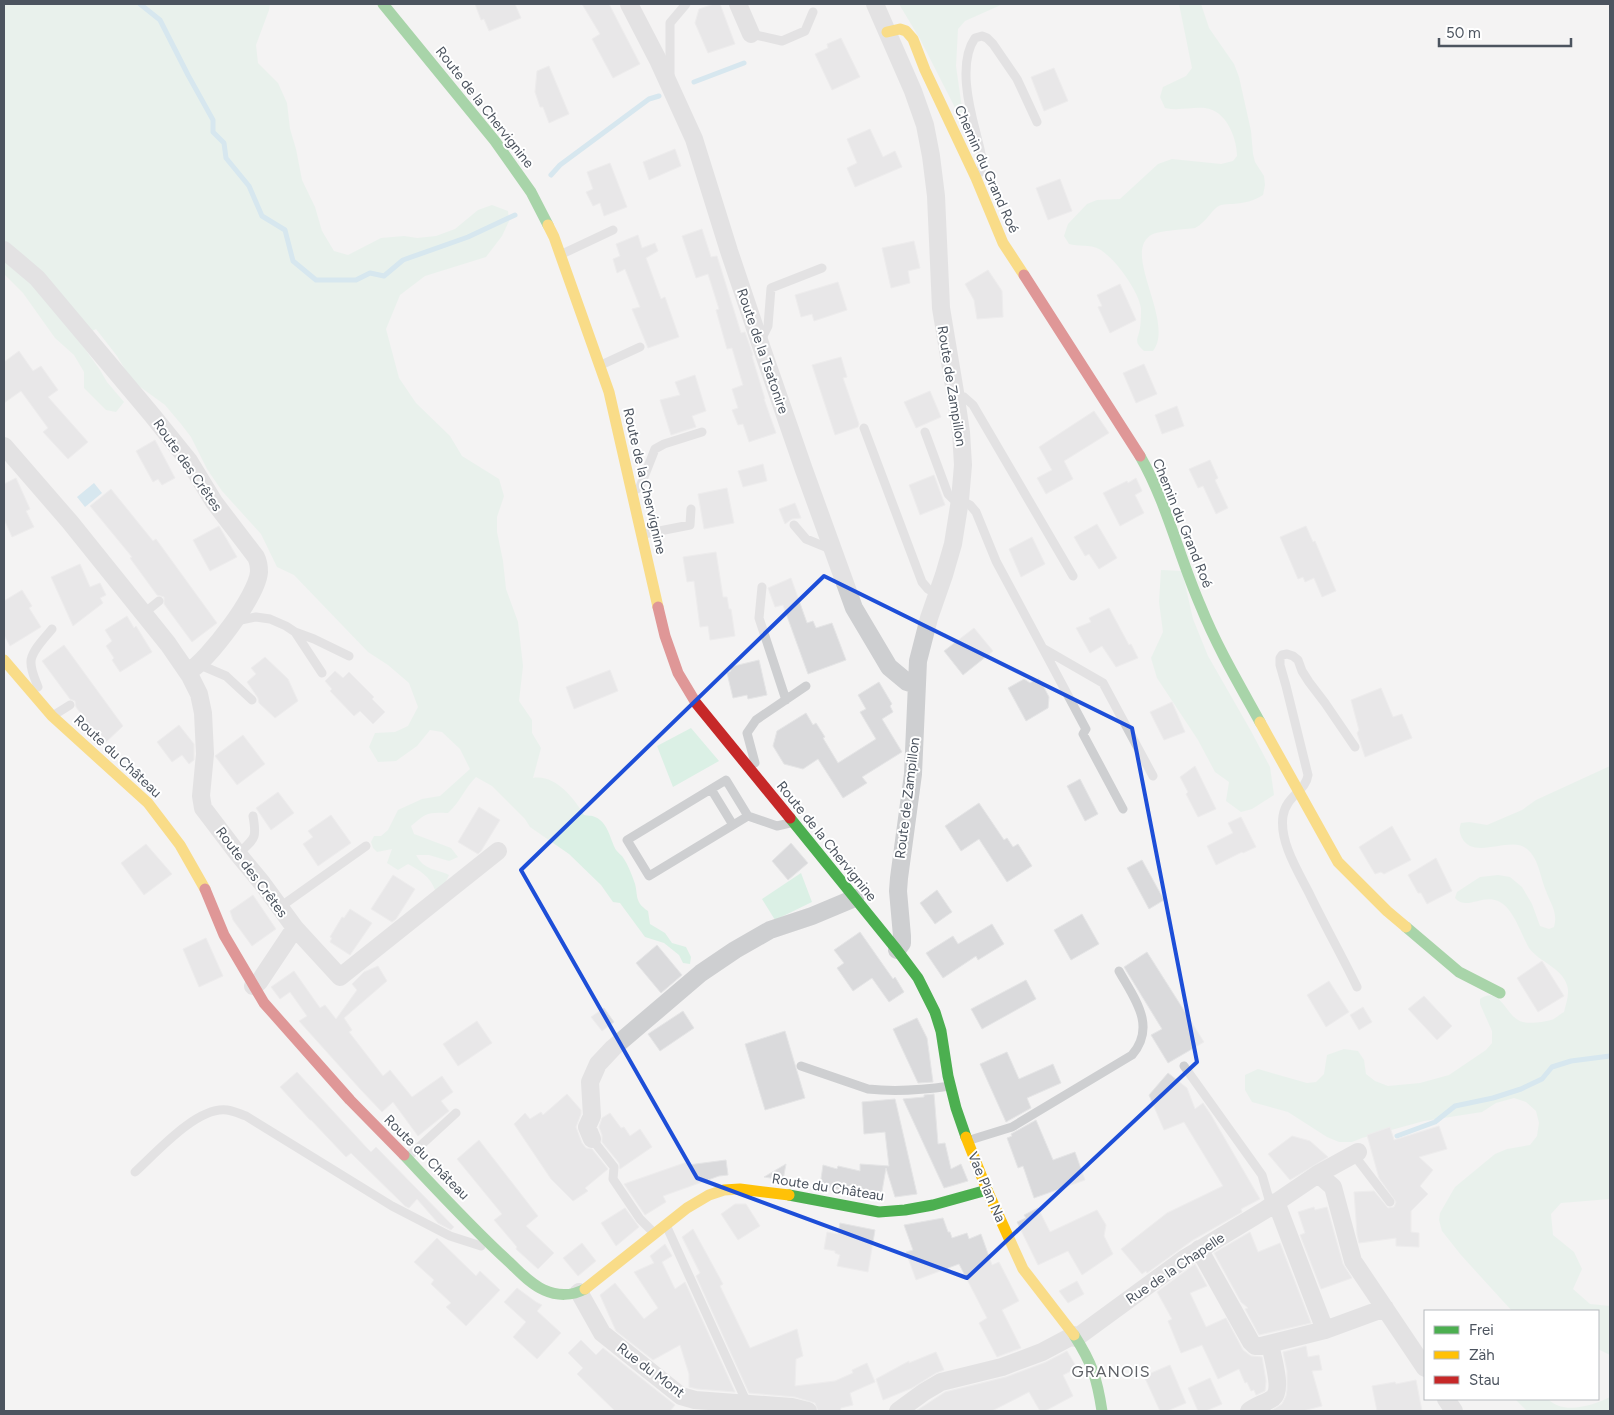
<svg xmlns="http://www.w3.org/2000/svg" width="1614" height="1415" font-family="Figtree,sans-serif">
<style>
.green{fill:#dbf0e5}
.water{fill:#b3d9ea}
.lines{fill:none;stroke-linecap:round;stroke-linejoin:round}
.stream{stroke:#b3d9ea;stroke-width:5}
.building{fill:#dadadc;stroke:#e5e5e6}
.lane{stroke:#cecfd1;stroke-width:9}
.street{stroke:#cecfd1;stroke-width:18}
.fast{stroke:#4caf50;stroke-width:11}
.slow{stroke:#ffc107;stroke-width:11}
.jam{stroke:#c62828;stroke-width:11}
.marked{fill:none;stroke:#1d4ed8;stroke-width:4;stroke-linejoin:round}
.labels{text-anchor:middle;stroke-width:4;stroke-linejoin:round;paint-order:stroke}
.street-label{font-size:14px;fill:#4c545f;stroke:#fff}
.quarter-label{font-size:16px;letter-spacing:1px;fill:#5f6267;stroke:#fff}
</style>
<rect width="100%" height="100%" fill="#f4f3f3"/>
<path class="green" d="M4,4H270L269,10L256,45L258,63L278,83L287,103L290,129L296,149L302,180L315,207L322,231L334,251L348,255L381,238L404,236L417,238L436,236L455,229L478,210L492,205L508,211L509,221L502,236L486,257L425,276L400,295L386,329L399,378L416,403L450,436L462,456L499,479L504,496L497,517V532L503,561L506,589L518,622L523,666L519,701L532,720V733L541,748L533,778C555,774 574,798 584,815C587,816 592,815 595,817C608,822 610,839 616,850C618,853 622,855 624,859C628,865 631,873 634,881C639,894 633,901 648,911L650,924L665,933L672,943L686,947L691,957L690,964L683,963L679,955L664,943L645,937L620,903L613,902L601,885L569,854L530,827L525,819L492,786L476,777C464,789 461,801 448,813C428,812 426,813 411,826L414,834L451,848L458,857L449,861L429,855H416C425,871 435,868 449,875L442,889L435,890C430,876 420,871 408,864L398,870L387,863L392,849L377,852L373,848L371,842L374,836H381L388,830L398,810L422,799L440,796L470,769L460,749L442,732L430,730L417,746L396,761L378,762L369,747L375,733L395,732L408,726L418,707L409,683L388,665L368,652L294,575L277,567L261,534L222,491L207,469L191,437L181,424L165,405L132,381L117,356L96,329L84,335L80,342L100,370L107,382L124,402L116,412L106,410L84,388V372L74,355L55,338L23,293L5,275Z
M899,4H1003L965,21L958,29L956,66L964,122L972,141L920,39Z
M1179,4H1201L1209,28L1234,64L1239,77L1251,131L1253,154L1255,162L1264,176L1265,185L1263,195C1254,201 1244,203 1233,204C1229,204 1225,204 1221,205C1212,208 1207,222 1195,228C1186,229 1159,231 1153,234C1119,250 1176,321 1153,351H1144C1133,341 1138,340 1140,328C1141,322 1141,314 1141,308C1138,290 1115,258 1099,249C1090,244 1078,247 1069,244L1064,236L1068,224L1087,204L1097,200L1120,199L1158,164L1172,159L1221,164L1233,161L1237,156C1237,138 1226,110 1205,108C1191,107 1178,111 1165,108L1160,97L1163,87L1186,76L1192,68Z
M1161,570L1182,571L1193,619L1208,656L1251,731L1270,767L1274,795L1252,809L1241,812L1226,801L1229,782L1215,772L1198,740L1157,678L1151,658L1163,632L1159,602Z
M691,728L719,761L673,787L657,746Z
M1610,766V1199L1561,1203L1551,1214L1553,1235L1574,1252L1582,1269L1573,1289L1590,1304L1610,1306V1355L1598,1349V1311H1512L1461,1255L1442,1231L1439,1220L1440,1213L1455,1187L1495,1154L1507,1149L1530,1145L1537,1136L1539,1123L1536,1111L1526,1102L1514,1098L1496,1103L1482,1112L1424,1121L1362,1138L1352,1142H1339L1327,1137L1288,1112L1252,1102L1245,1090V1075L1258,1069L1307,1083L1316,1082L1324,1074L1327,1055L1344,1049L1358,1051L1364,1060L1366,1074L1375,1081L1388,1086L1420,1083L1449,1075L1486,1050L1492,1043V1031L1480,1004V999C1501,984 1506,1019 1523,1022C1530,1024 1544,1022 1551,1020C1555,1019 1560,1014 1564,1012C1566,1003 1570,994 1567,985C1561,967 1539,962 1529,948C1521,934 1513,907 1498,901C1482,894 1466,911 1455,898L1457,892L1480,877L1498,875L1510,877L1522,887L1532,904L1540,926L1549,929L1554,927C1558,912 1551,905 1546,891C1540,877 1539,859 1527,849C1511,835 1474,861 1462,838C1459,832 1459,829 1461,823L1469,822L1487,825L1522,810L1536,800Z
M801,873L812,902L775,920L762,899Z
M1610,1397V1411H1527L1515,1399H1548C1563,1415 1592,1406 1610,1397Z"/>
<path class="water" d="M94,483L102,493L85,507L77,497Z"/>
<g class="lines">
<path class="stream" d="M140,4L160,20L188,75L213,120V132L224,143L226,158L249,186L262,216L285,230L293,261L316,280H356L370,273L384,276L403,260L468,237L515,215
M694,82L744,63
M551,175L560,165L649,99L659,96
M1397,1136L1435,1122L1455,1106L1493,1098L1521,1089L1542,1079L1552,1067L1571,1061L1610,1056"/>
</g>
<path class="building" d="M475,4H515L521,18L489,31L484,19L481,20Z
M582,4H609L640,64L613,78L592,39L600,34Z
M714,4H720L735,44L708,53L695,23L699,9Z
M841,38L860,77L832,90L815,54L828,48L827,44Z
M549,66L569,114L549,123L543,107H540L535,92L537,71Z
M1054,68L1068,101L1044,111L1031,77Z
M870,129L883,157L895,151L902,167L855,187L847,168L857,163L847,139Z
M675,149L681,166L649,180L643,162Z
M610,163L627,207L604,216L600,203L593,206L586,192L593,189L587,172Z
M1060,179L1072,211L1048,220L1036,188Z
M702,229L711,257L717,256L741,333L745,332L753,355L752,356L765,399H764L776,433L749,442L743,424L738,425L732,410L738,408L732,389L743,385L732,348L727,349L716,310L719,309L708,274L696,278L682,236Z
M638,235L642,248L655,243L658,251L646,258L661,299L665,297L679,337L648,348L632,309L640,307L625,269L617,273L613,259L620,256L616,244Z
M914,241L920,268L908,271L910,283L891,288L882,248Z
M988,270L1002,291L1003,317L977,319L974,300L965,284Z
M838,282L847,310L814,321L812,314L801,317L795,295Z
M1120,284L1136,320L1110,333L1098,307L1102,306L1097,295Z
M19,351L33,371L41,366L58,390L48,397L88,442L68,459L43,432L48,428L21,391L4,403V362Z
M841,357L847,377L843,378L859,424L858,427L835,435L812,365Z
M1144,364L1157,394L1136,403L1123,373Z
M695,375L706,411L692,416L696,427L671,435L660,400L680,395L675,382Z
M930,391L941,417L916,428L904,402Z
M1177,406L1184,426L1162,434L1155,415Z
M1094,411L1109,433L1064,461L1073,479L1046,494L1037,478L1052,470L1039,447Z
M155,440L175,478L162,485L158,479L153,482L136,451Z
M1210,460L1218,478L1215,480L1228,508L1216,514L1203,486L1198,488L1189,469Z
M763,464L767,481L743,487L738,471Z
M934,475L945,505L920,515L909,485Z
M16,478L30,509L26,511L34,527L12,537L4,519V484Z
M1136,478L1142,491L1135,495L1144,513L1120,526L1103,493L1127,481L1128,483Z
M727,488L734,523L704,529L698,494Z
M111,489L153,541L156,539L217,623L192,642L164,604V597L157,595L130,558L132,557L90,506Z
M795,503L801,518L792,519L785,524L779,509Z
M1097,524L1117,558L1099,569L1089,554L1085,556L1074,537Z
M219,526L237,557L210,571L193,540Z
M1306,526L1313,542L1315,541L1336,591L1322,597L1314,578L1305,582L1303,577L1298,579L1280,537Z
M1032,537L1045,564L1021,577L1009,549Z
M716,552L723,597H727L729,609H731L735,636L710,640L708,626L700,627L694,581L687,582L683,557Z
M80,564L90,587L100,583L106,595L100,598L103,603L73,626L51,577Z
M791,578L807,623L813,621L816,628L832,623L846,660L808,674L783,605L775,607L768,588Z
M22,590L32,606L29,608L41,627L10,646L4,635V601Z
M1109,608L1129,645L1131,644L1138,658L1116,667L1102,646L1090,653L1076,628L1091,622L1089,618Z
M127,616L134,628L136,626L152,652L120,672L112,660L114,658L106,646L112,641L105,630Z
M974,628L993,651L963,675L944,651Z
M64,645L123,726L105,743L97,736L76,707L75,701L70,699L42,661Z
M265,657L288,679L298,701L275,718L259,703L258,698L247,682L256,674L251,668Z
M759,660L767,695L748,699L747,695L733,698L727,673L731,671L730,667Z
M610,670L618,691L574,709L566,687Z
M335,671L343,678L349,672L374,697L372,699L385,712L373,724L360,711L354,716L330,691L332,689L325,681Z
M1039,678L1049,697L1048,708L1026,721L1008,688L1024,679L1030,683Z
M879,682L892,704L890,706L893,712L882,719L902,752L862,777L867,783L843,798L818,759L803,769L784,764L773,746L777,731L806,713L813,725L816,723L825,737L823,738L838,763L876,739L860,712L866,709L858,695Z
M1381,688L1393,717L1402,714L1412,738L1365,757L1357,733L1359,730L1351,700Z
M1172,702L1185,732L1164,740L1150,712Z
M179,725L194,744V760L189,764L182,755L172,762L157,742Z
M243,735L265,764L237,785L215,756Z
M1195,766L1216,809L1198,817L1186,794L1188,792L1180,777Z
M1080,779L1098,814L1085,821L1067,786Z
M278,792L294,813L271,830L256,808Z
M979,803L1004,840L1007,838L1013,847L1018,844L1032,866L1007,882L979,839L961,851L945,826Z
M479,807L500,820L481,851L478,854L458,842Z
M331,815L351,843L318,866L303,844L313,837L308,831Z
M1241,817L1256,847L1243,853L1242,852L1216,865L1207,846L1233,833L1228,823Z
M1392,826L1411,860L1384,874L1381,872L1375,874L1359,847Z
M791,843L808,863L788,880L772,861Z
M146,844L172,874L144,895L121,863Z
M1436,858L1452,891L1427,904L1421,893H1418L1408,875Z
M1142,860L1164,900L1149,909L1127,868Z
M393,875L415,889L396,919L392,922L371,909Z
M937,890L952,912L935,924L920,903Z
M253,895L276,929L252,946L233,920L230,911Z
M350,909L372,923L350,955L330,942L332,938L330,937L342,917L344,918Z
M1082,914L1099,944L1071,960L1054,930Z
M992,924L1004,944L978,960L976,956L943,978L926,953L953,936L958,944Z
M860,932L893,979L895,977L904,992L889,1002L872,978L853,991L837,968L844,963L834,950Z
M206,938L223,976L199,987L183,949Z
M657,945L682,975L661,993L636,963Z
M1147,952L1204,1042L1168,1063L1151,1035L1162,1029L1124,967Z
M1542,961L1564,996L1538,1012L1517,978Z
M378,966L387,981L344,1018L352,1030L349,1032L383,1076L390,1070L412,1097L442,1076L453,1092L441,1101L449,1111L418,1136L393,1102L382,1112L361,1090L299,1021L307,1016L290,992L280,999L271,987L294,971L320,1008L325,1005L336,1019L357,990L352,984L364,972Z
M1026,980L1036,999L982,1029L971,1009Z
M1329,981L1349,1012L1326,1027L1307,995Z
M1424,996L1452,1026L1437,1040L1408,1009Z
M1363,1007L1372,1022L1359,1030L1350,1015Z
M604,1008L614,1022L602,1031L591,1017Z
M683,1011L694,1028L660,1051L648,1034Z
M917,1018L927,1038L933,1082L918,1083L893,1029Z
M477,1021L492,1043L458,1066L443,1044Z
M785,1031L805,1098L765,1110L745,1044Z
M1007,1052L1019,1079L1053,1064L1061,1083L1027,1098L1031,1108L1006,1122L980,1064Z
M297,1072L366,1147L371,1152L376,1147L454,1227L451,1230L438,1223L417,1199L409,1208L405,1206L351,1153L346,1157L311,1120H310L280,1087Z
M1168,1073L1187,1088L1195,1109L1203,1103L1211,1115L1260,1199L1241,1209L1242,1212L1193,1240L1147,1273L1146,1271L1142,1274L1121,1249L1167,1213L1223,1186L1184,1122L1164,1130L1149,1095Z
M567,1094L581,1110V1114L576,1127L582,1143L586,1148L592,1149L608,1169L585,1188L588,1191L573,1201L551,1179L514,1124L525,1113L530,1119L541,1112L543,1115Z
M934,1094L938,1144L945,1143L951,1169L961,1164L968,1181L944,1188L903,1099L924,1097V1095Z
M895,1099L917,1194L895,1197L886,1168L881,1197L820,1186L823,1165L837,1169L838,1166L860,1171V1164L889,1166L885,1132L864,1134L862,1102Z
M610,1113L621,1128L624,1127L630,1136L640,1129L652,1147L620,1169L619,1163L602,1142V1135L599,1127L602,1118Z
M1036,1120L1053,1160L1075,1152L1085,1180L1034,1198L1023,1166L1018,1168L1007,1138L1012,1136L1011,1134Z
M1439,1126L1447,1149L1419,1157L1433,1170L1420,1186L1428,1194L1411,1211V1232L1419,1233V1247L1396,1246V1238L1359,1243L1357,1234L1354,1192L1374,1191L1388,1208L1394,1207L1396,1202L1379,1178L1367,1135L1390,1127L1394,1140Z
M1292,1136L1310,1141L1328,1157L1290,1180L1268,1154Z
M479,1140L538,1216L526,1226L554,1253L538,1269L516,1249L517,1247L494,1220L502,1214L457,1159Z
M726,1160L728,1175L719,1176L663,1196L666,1202L645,1215L624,1184L687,1162L688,1165Z
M786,1164L783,1180L764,1177Z
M735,1204H746L760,1226L738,1240L721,1214Z
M1314,1207L1315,1210L1327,1207L1343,1264L1352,1278L1321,1289L1300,1235L1305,1233L1298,1212Z
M625,1208L639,1227L616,1246L601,1223Z
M1038,1208L1050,1232L1097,1210L1106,1225L1104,1236L1113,1254L1082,1275L1068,1251L1038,1265L1017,1222L1026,1218L1024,1215Z
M943,1218L948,1232H950L952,1238L967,1233L969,1239L981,1234L992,1265L999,1262L1019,1301L1002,1310L1021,1348L997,1357L979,1323L987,1318L959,1264L916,1280L906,1252L913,1250L904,1225Z
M840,1223L875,1230L868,1272L837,1266L840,1255L835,1253V1251L824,1249L827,1232L838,1234Z
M693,1229L723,1284L720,1286L750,1348L797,1329L803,1356L796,1359L795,1386L835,1381L853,1373L852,1370L867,1363L875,1382L850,1393L853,1405L841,1408L840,1411H818L815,1403L795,1397L749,1393L696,1276L700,1273L682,1237Z
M1250,1232L1258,1252L1280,1243L1311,1323L1259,1335L1245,1309L1248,1308L1241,1302L1214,1253Z
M437,1238L476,1276L480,1271L500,1290L466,1326L446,1307L451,1303L431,1284L434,1280L414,1262Z
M582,1243L596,1261L578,1276L563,1258Z
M665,1244L672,1256L662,1262L675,1289L685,1282L735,1392L697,1389L689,1387V1374L680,1345L653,1360L616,1331L600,1295L615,1283L644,1319L658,1308L634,1272L654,1263L650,1256Z
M1195,1264L1207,1286L1190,1293L1206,1327L1226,1318L1243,1350L1251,1356L1262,1357L1266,1381L1265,1391L1256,1395L1254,1390L1251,1391L1247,1382L1245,1383L1239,1369L1218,1379L1202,1345L1181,1353L1168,1321L1172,1319L1157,1292Z
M1077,1281L1084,1294L1068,1303L1059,1291Z
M517,1288L536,1302L542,1305L537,1311L561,1333L537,1359L513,1337L526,1322L504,1302Z
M581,1340L596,1355L603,1348L675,1405L670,1411H615L577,1374L583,1368L568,1353Z
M1306,1346L1308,1357L1319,1355L1322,1370L1312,1371L1322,1406L1303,1411H1271L1282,1404L1286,1396L1287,1390V1371L1283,1352Z
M1067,1351L1077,1368L1063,1375L1073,1396L1045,1411H1040L1029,1392L992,1411H916L945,1392L1006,1377L1046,1362Z
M936,1352L944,1370L936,1373L912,1388L883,1400L876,1379L909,1361V1363Z
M1170,1365L1186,1403L1167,1411H1160L1144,1376Z
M1210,1378L1222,1404L1206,1411H1198L1188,1388Z
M1416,1380L1422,1411H1377L1372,1386L1395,1382L1396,1384Z"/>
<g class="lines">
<path class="lane" d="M751,34L782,41L805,31L813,12
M670,77V23L686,4
M981,172C984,159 979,146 976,133C969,107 958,62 975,38L982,36L987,38L993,44L1017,79L1037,122
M562,254L613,230
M760,342L768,326L771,288L822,268
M601,365L640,347
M956,396L964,397L973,405L1073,576
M864,428L922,582L928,589L937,594
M925,432L948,494L953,499L960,500L970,505L976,512L996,561L1086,729L1083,734L1123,809
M637,489L640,487L655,449L664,444L702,432
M794,525L806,539L833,550
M644,534L690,525L691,509
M762,587L759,618L786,700
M143,614L159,601
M236,621L256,617L270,619L286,626L295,632L322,673
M295,632L314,639L349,656
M1044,649L1103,683L1153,776
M198,664L226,676L252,700
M38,687C35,679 31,671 31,663C30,652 45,638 52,629
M54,715L70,705
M1355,747L1325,703L1309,682L1302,671L1298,660L1293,656L1287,654L1282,655L1280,658V665L1286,686L1308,775C1306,791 1286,796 1283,816C1279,842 1299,873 1310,895C1325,926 1342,956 1357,987
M755,763L747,733L756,720L806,686
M711,789L733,825
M748,816L649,876L627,840L726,780L748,816L777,826L790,823
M238,854C255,838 257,839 253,816
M280,907L366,846
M801,1066L868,1089C895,1092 923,1090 950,1086
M1184,1066L1262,1175L1271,1206
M592,1139L614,1167L613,1179L640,1219L654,1233
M970,1140L1012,1127L1132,1055C1157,1026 1134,998 1119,971
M1354,1155L1390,1202
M407,1158L456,1113
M135,1172C156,1153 197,1106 227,1110C234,1111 240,1114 246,1116L392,1206L450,1236L481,1246
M666,1225L747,1403"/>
<path class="street" d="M629,4L658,60L694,139L729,251L760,343L804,470L854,608L889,667L907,682L916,685
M738,4L751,34
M875,4L913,91L925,125L931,156L936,196L941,308L955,392L961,432L963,465L960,500L953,544L944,575L929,618L918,661L913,774L899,878L898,891L902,936V943L897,950
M4,250L37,278L152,415L189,461L214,502L256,557C258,561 259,567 259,572C257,596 209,659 188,672
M4,446L70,522L168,644L190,676L199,694L203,713L205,754L201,796L203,808L238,854L262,883L295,928L340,977L498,851
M253,986L259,982L295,928
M592,1139L587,1127L592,1116L590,1082L598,1064L613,1048L701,973L735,950L770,930L812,916L855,898
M1318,1174L1333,1187L1353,1261L1425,1368
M1276,1202L1325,1330
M1199,1249L1251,1342L1255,1346H1261L1325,1330L1385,1308
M579,1292L602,1333L681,1396L695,1400L792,1407L808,1411
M1076,1338L1184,1259L1265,1210L1318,1174L1358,1152
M1446,1399L1454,1411
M898,1411L924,1392L941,1382L1002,1367L1042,1352L1074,1335
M1249,1411C1257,1405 1266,1403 1273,1398C1283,1390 1272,1355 1270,1344"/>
<path class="fast" d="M383,4L495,141L531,192L548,225
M1140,456C1167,503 1179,557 1201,607C1217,647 1239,684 1260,722
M790,818L897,950L918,978L935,1012L941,1031L948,1076L956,1108L966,1137
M1406,927L1459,972L1500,993
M404,1155C438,1191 472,1228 508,1261C519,1271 530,1284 544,1290C557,1296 572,1296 585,1289
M789,1195L879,1212L905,1210L933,1205L987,1190
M1074,1335C1092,1363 1097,1378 1102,1411"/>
<path class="slow" d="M887,32L900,29L906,31L913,39L925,70L976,178L1003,243L1024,275
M548,225L554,237L609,392L658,607
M4,660L52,716L148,803L180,845L205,889
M1260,722L1338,862L1387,911L1406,927
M966,1137L987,1190L1023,1269L1074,1335
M585,1289L687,1208L709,1195L724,1190L740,1189L789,1195"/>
<path class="jam" d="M1024,275L1140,456
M658,607L665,636L678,673L696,703L790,818
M205,889L224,935L264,1003L350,1100L404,1155"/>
</g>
<path d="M0 0H1614V1415H0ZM824,576L1132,728L1197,1062L967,1278L697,1178L521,870Z" fill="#f4f3f3" fill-opacity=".55" fill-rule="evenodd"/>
<path class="marked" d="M824,576L1132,728L1197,1062L967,1278L697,1178L521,870Z"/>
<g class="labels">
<g class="street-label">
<text transform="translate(485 107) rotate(52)" y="5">Route de la Chervignine</text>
<text transform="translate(987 169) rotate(66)" y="5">Chemin du Grand Roé</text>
<text transform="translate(763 351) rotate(71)" y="5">Route de la Tsatonire</text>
<text transform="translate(952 386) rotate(81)" y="5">Route de Zampillon</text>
<text transform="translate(188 465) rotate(55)" y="5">Route des Crêtes</text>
<text transform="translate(645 481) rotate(77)" y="5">Route de la Chervignine</text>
<text transform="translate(1183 523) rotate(68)" y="5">Chemin du Grand Roé</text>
<text transform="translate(118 756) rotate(43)" y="5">Route du Château</text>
<text transform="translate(907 798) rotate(-83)" y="5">Route de Zampillon</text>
<text transform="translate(827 841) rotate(51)" y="5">Route de la Chervignine</text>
<text transform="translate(252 872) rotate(53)" y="5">Route des Crêtes</text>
<text transform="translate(427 1157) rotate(45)" y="5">Route du Château</text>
<text transform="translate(828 1187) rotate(9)" y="5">Route du Château</text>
<text transform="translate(987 1187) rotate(67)" y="5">Vae Plan Na</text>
<text transform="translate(1175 1268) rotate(-34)" y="5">Rue de la Chapelle</text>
<text transform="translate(651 1370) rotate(37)" y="5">Rue du Mont</text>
</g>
<g class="quarter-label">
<text x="1111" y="1377">GRANOIS</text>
</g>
</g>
<rect width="1614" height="1415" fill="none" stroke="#4c545f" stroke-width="10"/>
<rect x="1424" y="1310" width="175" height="90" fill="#ffffff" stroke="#b7bbbf"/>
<rect x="1434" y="1326" width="25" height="8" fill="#4caf50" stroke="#b7bbbf"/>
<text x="1469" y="1335" font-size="15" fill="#4c545f">Frei</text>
<rect x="1434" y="1351" width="25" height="8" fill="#ffc107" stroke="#b7bbbf"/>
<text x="1469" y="1360" font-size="15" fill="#4c545f">Zäh</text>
<rect x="1434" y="1376" width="25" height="8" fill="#c62828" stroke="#b7bbbf"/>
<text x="1469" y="1385" font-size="15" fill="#4c545f">Stau</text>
<path d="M1439 38v8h132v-8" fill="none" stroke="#4c545f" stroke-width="2.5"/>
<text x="1446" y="38" font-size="15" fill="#4c545f" stroke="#ffffff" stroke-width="4" paint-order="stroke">50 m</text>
</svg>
